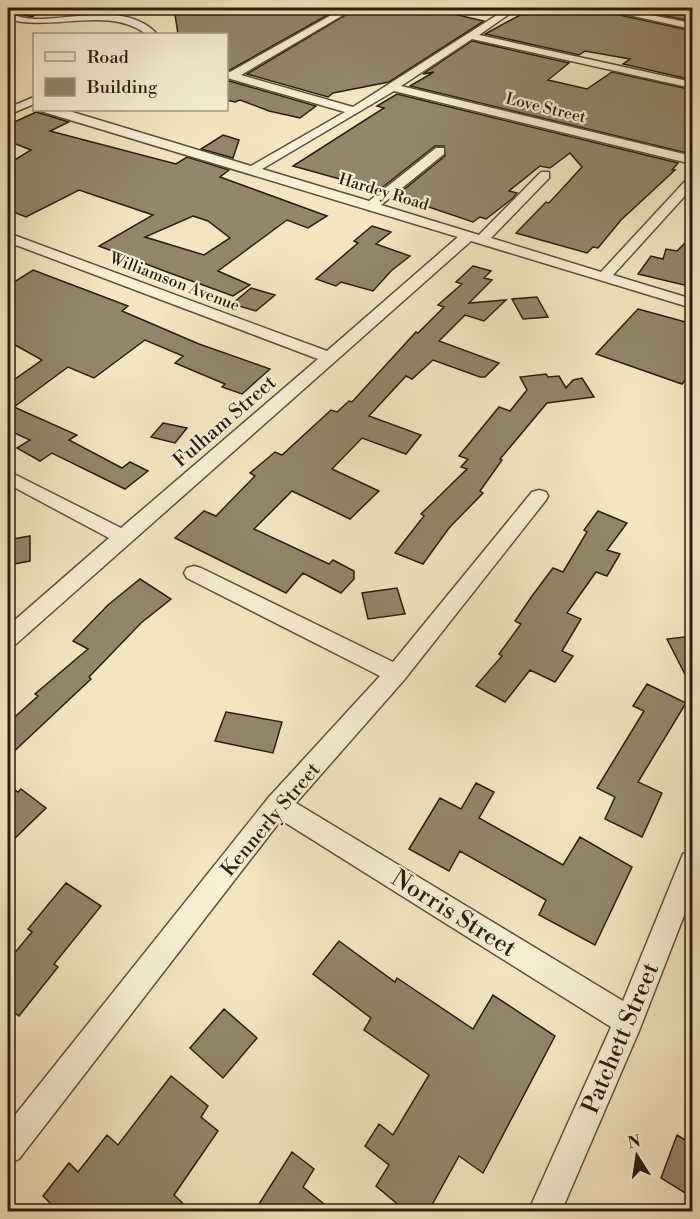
<svg xmlns="http://www.w3.org/2000/svg" width="700" height="1219" font-family="'Libre Bodoni',serif">
<style>
.building{fill:#92866b;stroke:#291e0f;stroke-width:1.5;fill-rule:evenodd}
.lines{fill:none;stroke-linecap:round;stroke-linejoin:round}
.minor-casing{stroke:#5c503b;stroke-width:3}
.minor{fill:#f7efd6;fill-rule:evenodd}
.labels{text-anchor:middle;stroke-width:4.5;stroke-linejoin:round;paint-order:stroke}
.far-street-label{font-size:16px;fill:#291e0f;stroke:#f7efd6}
.street-label{font-size:20px;fill:#291e0f;stroke:#f7efd6}
.near-street-label{font-size:24px;fill:#291e0f;stroke:#f7efd6}
</style>
<rect width="100%" height="100%" fill="#f3e6c0"/>
<filter id="stains"><feTurbulence type="fractalNoise" baseFrequency=".00333" numOctaves="4"/><feColorMatrix values="0 0 0 0 .2 0 0 0 0 .09 0 0 0 0 .02 0 0 0 .5 -.17"/></filter>
<radialGradient id="worn" r=".72"><stop offset=".6" stop-color="#630" stop-opacity="0"/><stop offset="1" stop-color="#630" stop-opacity=".3"/></radialGradient>
<path class="building" d="M8,8H44L32,17L8,11Z
M174,8H340L230,70L226,69V34H178Z
M357,8H427L484,21L389,82L333,93L328,97L247,74Z
M533,8H595L597,10L693,31V80L623,64L630,59L585,51L579,55L485,34Z
M623,8H693V21H692Z
M472,41L569,63L548,80L587,89L612,72L693,90V147L687,153L410,86L434,72L423,74Z
M226,80L316,106L300,118L269,111L240,100L235,102L226,100Z
M397,94L678,163L672,170H675L621,220L598,248L593,247L587,253L516,233L546,202L549,203L582,167L570,153L550,168L540,166L509,191L517,193L513,198L486,219L480,217L473,222L396,196L445,156L444,146H435L379,190L293,166L384,108L377,106Z
M36,112L69,122L50,131L176,164L187,157L229,170L220,177L327,216L308,228L287,220L218,271L250,285L233,296L167,272L99,246L153,215L79,190L26,217L8,210V164L31,150L8,141V125ZM193,216L208,221L230,238L204,255L145,237Z
M223,135L239,140L233,158L201,149Z
M372,226L391,232L376,244L410,256L391,271L373,291L341,282L336,286L316,279L358,243L354,241Z
M693,235V276L684,285L638,274L651,256L663,259L666,249L677,251Z
M473,266L491,271L484,278L492,280L469,303L506,300L484,321L465,315L439,341L499,363L485,377H480L433,360L412,379L406,376L369,416L421,435L406,454L362,438L332,469L379,491L350,519L292,491L254,529L329,564L333,560L354,571V579L341,593L303,573L286,593L175,538L204,511L216,516L255,476L250,473L275,452L282,455L331,410L337,412L349,401L352,402L416,332L418,333L444,307L438,305L462,284L456,282Z
M33,270L128,306L122,311L199,344L270,369L242,394L222,387L225,384L175,363L183,356L145,340L94,378L68,367L14,407L77,435L69,440L122,468L130,462L148,471L125,489L52,453L40,461L17,448L30,440L8,430V384L42,360L8,341V286Z
M251,288L275,295L256,311L232,304Z
M537,297L548,317L523,319L512,299Z
M638,309L693,324V371L682,384L596,354Z
M546,374L548,377L559,376L566,388L573,380L582,378L594,397L547,403L500,459L502,460L480,491L483,493L449,528L423,564L395,553L424,516L421,514L467,469L461,467L468,459L459,456L499,407L510,411L527,390L520,377Z
M163,423L187,428L175,443L151,437Z
M598,511L627,523L607,550L620,554L607,576L596,572L567,613L581,619L562,651L573,656L555,682L530,670L505,702L476,686L502,656L499,654L521,624L515,621L532,596L553,568L563,572L587,532L584,530Z
M30,536V561L8,565V540Z
M140,579L171,599L141,623L89,677L91,679L8,757V723L38,696L35,694L88,649L73,641L108,605Z
M397,588L405,614L368,619L362,593Z
M693,636V690L667,639Z
M647,684L686,703L638,782L662,793L642,837L605,819L615,797L597,788L644,711L633,706Z
M226,712L282,722L273,753L215,741Z
M476,783L494,792L479,818L563,865L580,837L632,867L595,945L539,915L546,900L460,851L449,871L409,849L440,798L461,809Z
M8,785L18,792L21,789L46,808L8,845Z
M66,883L101,906L54,964L58,967L19,1016L8,1008V961L32,932L28,929Z
M339,941L395,982L397,978L473,1029L493,995L555,1036L483,1173L459,1156L428,1212H407L376,1186L389,1165L365,1146L379,1124L393,1135L429,1075L364,1030L371,1018L313,974Z
M224,1009L257,1038L223,1078L190,1048Z
M171,1076L208,1106L201,1117L218,1131L174,1195L192,1212H59L43,1196L69,1163L78,1172L107,1135L118,1145Z
M677,1135L693,1145V1198L661,1178Z
M292,1152L314,1169L303,1187L334,1212H254Z"/>
<g class="lines">
<defs>
<path id="minor" d="M344,8H355L241,75L353,107L508,8H518L479,35L692,82V88L472,39L401,86L692,156V164L394,91L262,169L369,201L436,148H444V154L381,205L479,235L541,172H549V178L491,238L601,272L688,178L692,177V188L613,275L692,299V308L471,241L16,644L8,646V626L109,538L8,484V471L121,528L318,359L8,242V233L327,351L458,237L37,110L69,111L251,166L345,112L227,78L226,71L230,72Z
M597,8H614L692,23V29Z
M8,13C17,16 26,19 35,19C74,20 127,2 157,34H146C109,5 51,32 8,19Z
M34,97V104L8,115V108Z
M539,490L546,492L548,496L546,500L404,680L296,803L623,1001L683,854L692,851V895L639,1031L561,1212H528L611,1027L281,820L19,1159L8,1164V1124L269,797L380,676L187,578L184,573L187,568L194,566L201,568L393,662L532,492Z"/>
</defs>
<use href="#minor" class="minor-casing"/>
<use href="#minor" class="minor"/>
</g>
<g class="labels">
<g class="far-street-label">
<text transform="translate(546 107) rotate(14)" y="6">Love Street</text>
<text transform="translate(384 191) rotate(17)" y="6">Hardey Road</text>
<text transform="translate(175 281) rotate(21)" y="6">Williamson Avenue</text>
</g>
<g class="street-label">
<text transform="translate(224 421) rotate(-41)" y="7">Fulham Street</text>
<text transform="translate(270 819) rotate(-50)" y="7">Kennerly Street</text>
</g>
<g class="near-street-label">
<text transform="translate(454 913) rotate(32)" y="8">Norris Street</text>
<text transform="translate(620 1038) rotate(-67)" y="8">Patchett Street</text>
</g>
</g>
<rect width="700" height="1219" fill="none" stroke="#f3e6c0" stroke-width="30"/>
<rect x="9" y="9" width="682" height="1201" fill="none" stroke="#291e0f" stroke-width="3"/>
<rect x="15" y="15" width="670" height="1189" fill="none" stroke="#291e0f" stroke-width="1.5"/>
<rect x="33" y="33" width="195" height="78" fill="#f7efd6" stroke="#a59b86" stroke-width="1.5"/>
<rect x="45" y="52" width="30" height="9" fill="#f7efd6" stroke="#a59b86" stroke-width="1.5"/>
<text x="87" y="63" font-size="18" fill="#291e0f">Road</text>
<rect x="45" y="78" width="30" height="18" fill="#92866b" stroke="#a59b86" stroke-width="1.5"/>
<text x="87" y="93" font-size="18" fill="#291e0f">Building</text>
<g transform="translate(637 1156) rotate(348)" stroke="#f7efd6" stroke-width="4.5" paint-order="stroke">
<path d="M0-4.5L10 22L0 15L-10 22Z" fill="#291e0f"/>
<text y="-9" font-size="16" font-weight="bold" text-anchor="middle" fill="#291e0f">N</text>
</g>
<rect width="100%" height="100%" filter="url(#stains)"/>
<rect width="100%" height="100%" fill="url(#worn)"/>
</svg>
